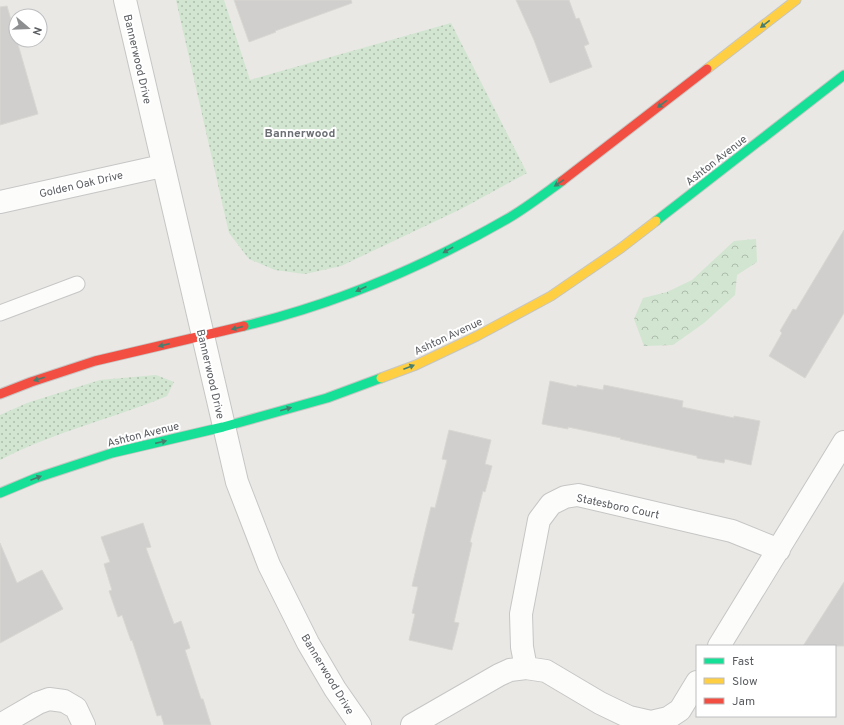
<svg xmlns="http://www.w3.org/2000/svg" width="844" height="725" font-family="Overpass,sans-serif">
<style>
.grass{fill:url(#grass-dots)}
.forest{fill:url(#forest-crowns)}
.building{fill:#d0cfcd;stroke:#d8d7d3}
.lines{fill:none;stroke-linecap:round;stroke-linejoin:round}
.lane-casing{stroke:#c6c6c6;stroke-width:17}
.street-casing{stroke:#c6c6c6;stroke-width:24}
.fast-casing{stroke:#c5c5c4;stroke-width:11}
.slow-casing{stroke:#c5c5c4;stroke-width:11}
.jam-casing{stroke:#c5c5c4;stroke-width:11}
.lane{stroke:#fcfcfb;stroke-width:15}
.street{stroke:#fcfcfb;stroke-width:22}
.fast{stroke:#16e098;stroke-width:9}
.slow{stroke:#ffcf43;stroke-width:9}
.jam{stroke:#f24e42;stroke-width:9}
.oneway{fill:#497e6f}
.labels{text-anchor:middle;stroke-width:4;stroke-linejoin:round;paint-order:stroke}
.street-label{font-size:11px;fill:#5a5d61;stroke:#fff}
.neighbourhood-label{font-size:12px;font-weight:bold;fill:#6b6f73;stroke:#fff}
</style>
<defs>
<pattern id="grass-dots" width="8" height="8" patternUnits="userSpaceOnUse"><rect width="8" height="8" fill="#d1e5d0"/><path d="M2 2h.1M6 6h.1" fill="none" stroke="#adbdac" stroke-width="1.8" stroke-linecap="round"/></pattern>
<pattern id="forest-crowns" width="20" height="18" patternUnits="userSpaceOnUse"><rect width="20" height="18" fill="#d1e5d0"/><path d="M2 6a3 3 0 1 1 6 0M12 15a3 3 0 1 1 6 0" fill="none" stroke="#adbdac"/></pattern>
</defs>
<rect width="100%" height="100%" fill="#e9e8e4"/>
<path class="grass" d="M176,0H224L250,80L451,23L527,173L461,209L341,266L305,274L275,270L249,259L229,233Z
M156,375L174,382L167,396C112,419 53,432 0,460V415L27,403L100,380Z"/>
<path class="forest" d="M756,239L757,262L737,275L735,295L704,323L673,345L644,346L634,319L643,298L667,292L692,280L734,241Z"/>
<path class="building" d="M234,0H351L352,3L275,31L276,32L249,42Z
M516,0H569L576,19L579,18L589,44L584,46L592,67L550,83L534,40Z
M7,6L38,114L0,125V7Z
M844,230V313L805,378L769,356L782,333L780,331L793,309L796,310Z
M550,381L577,387V385L603,390L604,385L683,401L682,407L734,418V416L760,421L751,465L725,459L724,463L697,458V456L620,439L621,438L568,427V429L542,424Z
M449,430L491,440L485,464L492,466L485,492L483,491L470,542L472,543L454,622L459,623L452,650L409,640L415,614L412,613L418,587L412,586L431,507L435,508L447,460L442,459Z
M143,523L151,547L146,548L174,624L181,621L190,648L185,650L201,699H203L211,725H164L161,715L157,716L132,640L131,641L122,615L118,617L109,591L112,590L104,564L110,562L101,537Z
M0,543L17,583L42,570L63,609L0,643Z
M844,582V646H803Z"/>
<g class="lines">
<defs>
<path id="lane" d="M0,313L77,284"/>
<path id="street" d="M125,0L237,482L269,565L308,643L335,689L360,725
M0,202L162,166
M719,646L844,442
M526,668L522,647L521,614L539,520L551,504L565,497L578,495L732,531L779,550
M0,725L38,703L49,699L64,701L76,708L84,725
M412,725L499,675L510,670L526,668L546,671L600,703L629,717L651,722L668,718L680,710L697,682"/>
<path id="fast" d="M656,221L844,75
M244,326C336,304 425,266 507,219C526,208 544,194 562,181
M0,493L36,478L112,453L223,427L327,398L381,378"/>
<path id="slow" d="M707,69L796,0
M381,378L416,365L477,336L551,296L621,248L656,221"/>
<path id="jam" d="M562,181L707,69
M0,394L31,382L95,361L244,326"/>
</defs>
<use href="#lane" class="lane-casing"/>
<use href="#street" class="street-casing"/>
<use href="#fast" class="fast-casing"/>
<use href="#slow" class="slow-casing"/>
<use href="#jam" class="jam-casing"/>
<use href="#lane" class="lane"/>
<use href="#street" class="street"/>
<use href="#fast" class="fast"/>
<use href="#slow" class="slow"/>
<use href="#jam" class="jam"/>
</g>
<defs><path id="oneway-solid" d="M-6-.8H1V-3.2L6.5 0L1 3.2V.8H-6Z"/></defs>
<g class="oneway">
<use href="#oneway-solid" transform="translate(765 24) rotate(142)"/>
<use href="#oneway-solid" transform="translate(662 104) rotate(142)"/>
<use href="#oneway-solid" transform="translate(559 183) rotate(146)"/>
<use href="#oneway-solid" transform="translate(448 250) rotate(151)"/>
<use href="#oneway-solid" transform="translate(361 289) rotate(156)"/>
<use href="#oneway-solid" transform="translate(237 328) rotate(166)"/>
<use href="#oneway-solid" transform="translate(164 345) rotate(167)"/>
<use href="#oneway-solid" transform="translate(409 367) rotate(-21)"/>
<use href="#oneway-solid" transform="translate(39 379) rotate(162)"/>
<use href="#oneway-solid" transform="translate(286 409) rotate(-16)"/>
<use href="#oneway-solid" transform="translate(161 442) rotate(-13)"/>
<use href="#oneway-solid" transform="translate(36 478) rotate(-21)"/>
</g>
<g class="labels">
<g class="street-label">
<text transform="translate(138 59) rotate(77)" y="4">Bannerwood Drive</text>
<text transform="translate(716 160) rotate(-38)" y="4">Ashton Avenue</text>
<text transform="translate(81 184) rotate(-13)" y="4">Golden Oak Drive</text>
<text transform="translate(448 336) rotate(-25)" y="4">Ashton Avenue</text>
<text transform="translate(211 374) rotate(77)" y="4">Bannerwood Drive</text>
<text transform="translate(143 434) rotate(-14)" y="4">Ashton Avenue</text>
<text transform="translate(618 506) rotate(12)" y="4">Statesboro Court</text>
<text transform="translate(328 674) rotate(59)" y="4">Bannerwood Drive</text>
</g>
<g class="neighbourhood-label">
<text x="300" y="137">Bannerwood</text>
</g>
</g>
<rect x="696" y="645" width="140" height="72" fill="#ffffff" stroke="#bdbec0"/>
<rect x="704" y="658" width="20" height="6" fill="#16e098" stroke="#bdbec0"/>
<text x="732" y="665" font-size="12" fill="#5a5d61">Fast</text>
<rect x="704" y="678" width="20" height="6" fill="#ffcf43" stroke="#bdbec0"/>
<text x="732" y="685" font-size="12" fill="#5a5d61">Slow</text>
<rect x="704" y="698" width="20" height="6" fill="#f24e42" stroke="#bdbec0"/>
<text x="732" y="705" font-size="12" fill="#5a5d61">Jam</text>
<g transform="translate(28 28) rotate(109)"><circle r="19" fill="#ffffff" stroke="#bdbec0"/>
<path d="M0-3L7 15L0 10L-7 15Z" fill="#8c8e8f"/>
<text y="-6" font-size="11" font-weight="bold" text-anchor="middle" fill="#5a5d61">N</text>
</g>
</svg>
